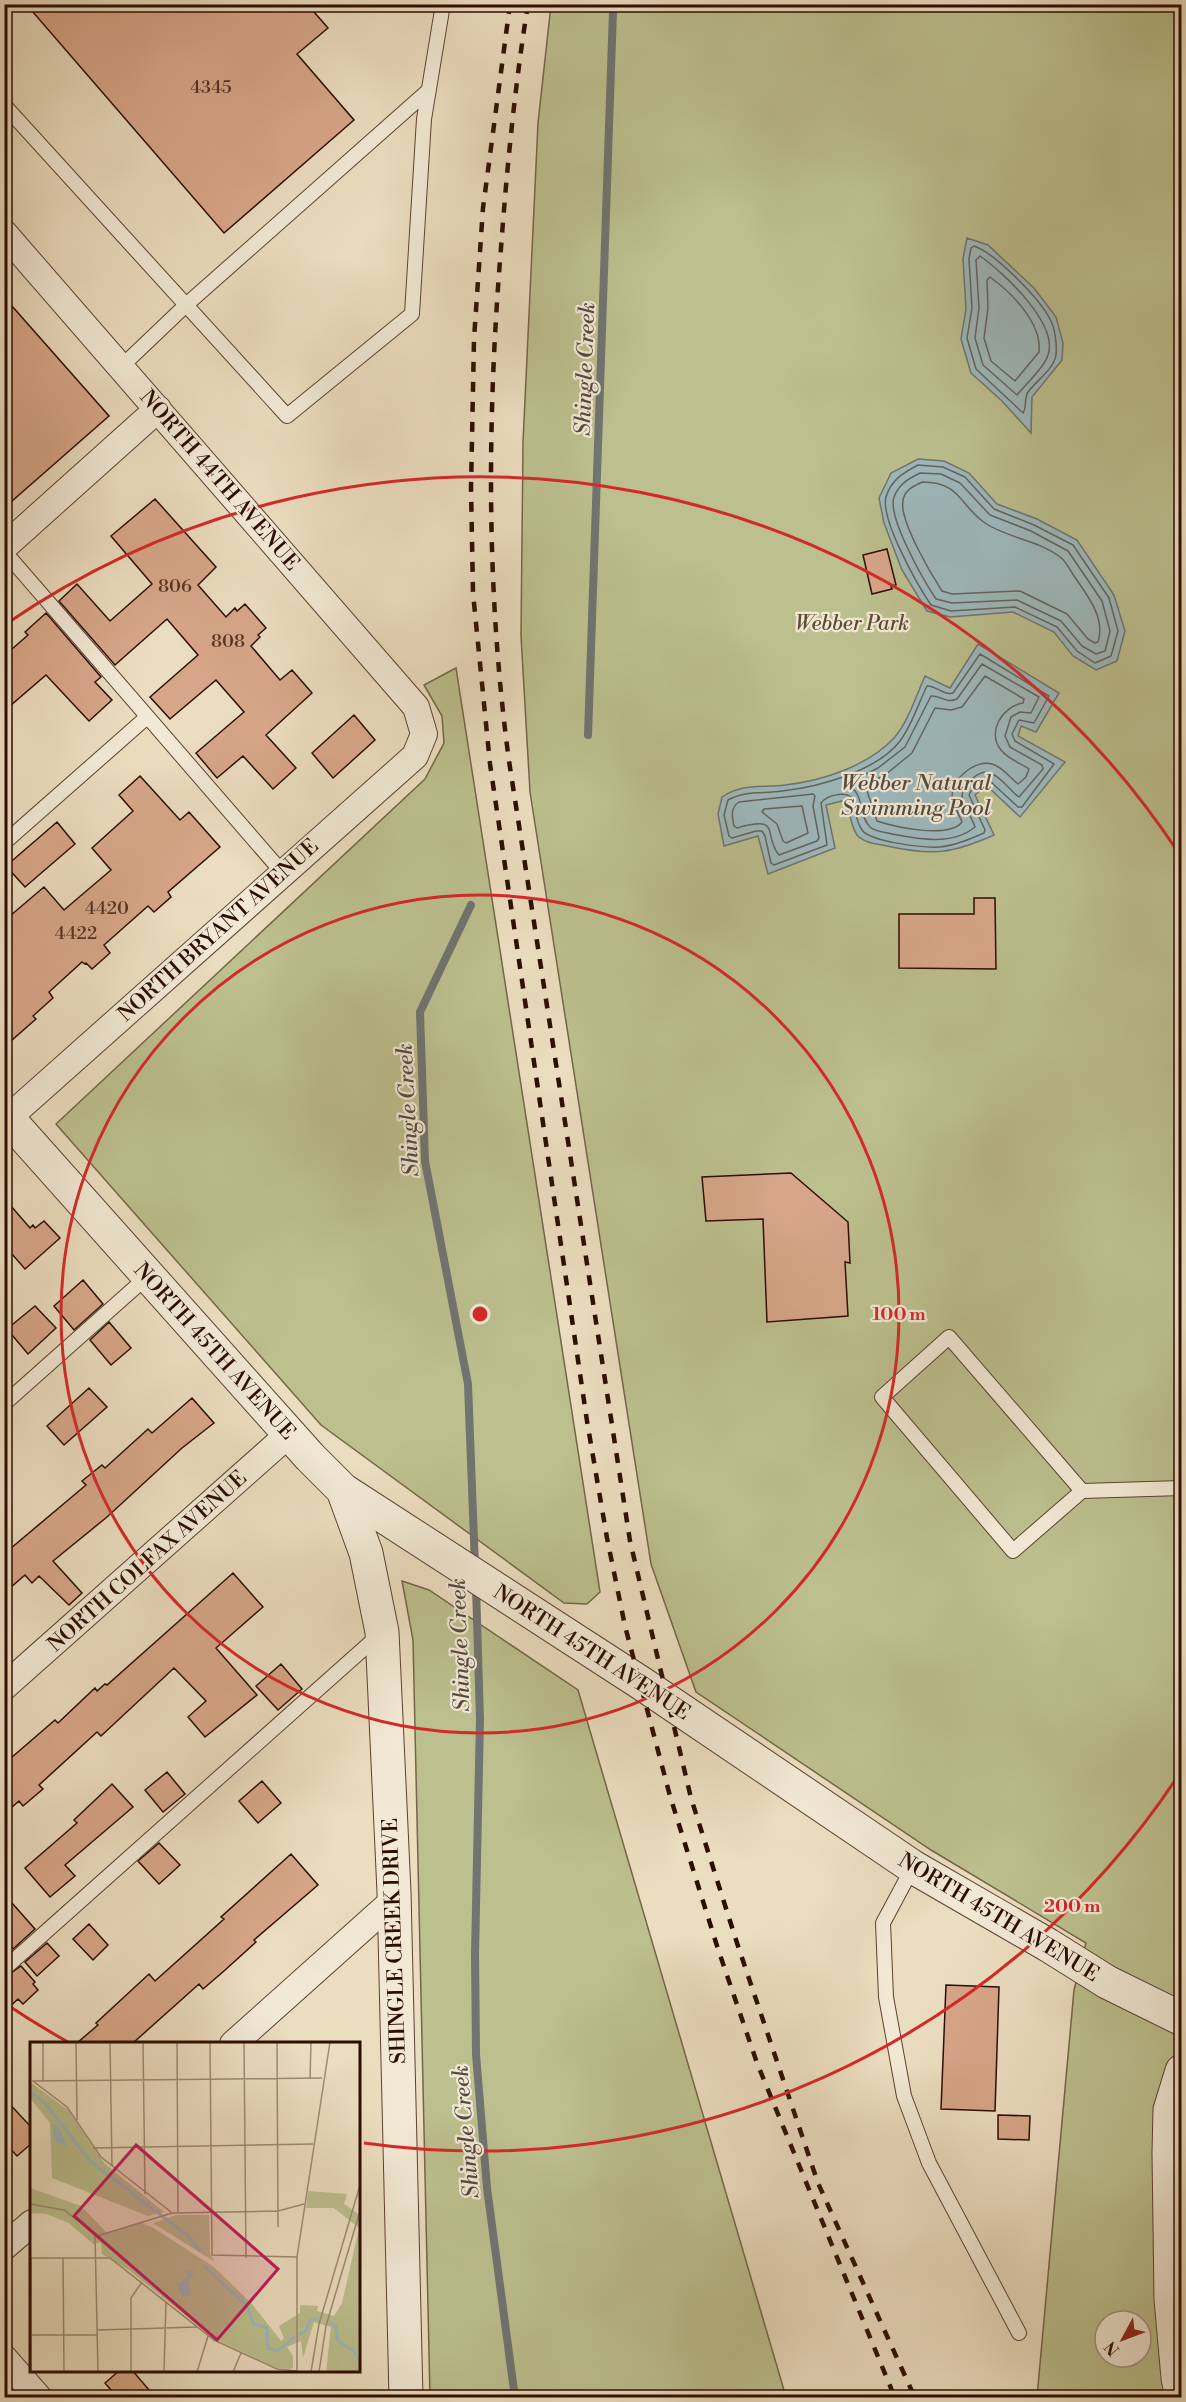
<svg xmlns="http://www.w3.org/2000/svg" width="1186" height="2402" font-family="'Libre Bodoni',serif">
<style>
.green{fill:#bcbf8e;stroke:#746648;stroke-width:1.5;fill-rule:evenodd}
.water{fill:#9db9bd;stroke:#707472;stroke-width:1.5}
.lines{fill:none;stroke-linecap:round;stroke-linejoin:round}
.shore{stroke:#646360;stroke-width:1.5}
.stream{stroke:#707472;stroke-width:8}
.building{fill:#d7a689;stroke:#2c0d02;stroke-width:1.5}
.service-casing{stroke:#5c4131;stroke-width:16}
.minor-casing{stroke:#5c4131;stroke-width:28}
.tertiary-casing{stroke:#5c4131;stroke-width:35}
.service{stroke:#f2e9d5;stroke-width:14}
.minor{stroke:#f2e9d5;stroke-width:26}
.tertiary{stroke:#f2e9d5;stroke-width:33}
.rail{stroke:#2c0d02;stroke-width:4.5;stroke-dasharray:10 10;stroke-linecap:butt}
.ring{fill:none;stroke:#d62828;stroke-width:3}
.labels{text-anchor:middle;stroke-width:4.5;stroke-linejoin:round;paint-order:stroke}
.number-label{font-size:18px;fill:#573324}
.street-label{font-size:21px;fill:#2c0d02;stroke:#f2e9d5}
.park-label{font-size:21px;font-style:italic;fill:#5e4b33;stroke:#f2e9d5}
.water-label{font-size:22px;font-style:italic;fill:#544943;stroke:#f2e9d5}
.inset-river{fill:none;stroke:#9db9bd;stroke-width:3}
.inset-road{fill:none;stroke:#9f8a73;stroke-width:1.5}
.view{fill:#c2185b;fill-opacity:0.15;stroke:#c2185b;stroke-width:3}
.inset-edge{fill:none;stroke:#2c0d02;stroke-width:3}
.centre{fill:#d62828;stroke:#f2e9d5;stroke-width:3}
.ring-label{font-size:18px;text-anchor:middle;font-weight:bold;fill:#d62828;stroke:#f2e9d5;stroke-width:4.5;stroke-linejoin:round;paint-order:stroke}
</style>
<rect width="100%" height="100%" fill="#ebddbf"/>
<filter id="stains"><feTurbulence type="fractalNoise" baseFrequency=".00333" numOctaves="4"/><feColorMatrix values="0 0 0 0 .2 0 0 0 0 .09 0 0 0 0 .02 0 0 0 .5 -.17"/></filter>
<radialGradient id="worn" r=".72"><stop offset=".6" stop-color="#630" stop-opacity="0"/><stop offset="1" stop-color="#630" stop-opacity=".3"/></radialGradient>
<path class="green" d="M551,5H1181V2397H1037L1074,1990L1086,1943L931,1850L696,1692L651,1564L530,792L521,636L523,442L538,123ZM1105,2321H1141V2357H1105Z
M456,668L600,1592L587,1604L564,1603L321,1425L56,1124L425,779L444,743L442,716L424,685Z
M402,1581L429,1590L578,1690L786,2397H430L413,1640Z"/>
<path class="water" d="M967,238L988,245L1034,288L1056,317L1063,343L1062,360L1032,397L1031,433L1002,401L971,373L961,339L966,309L963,259Z
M918,459L944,461L969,473L997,504L1037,519L1077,540L1114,595L1125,631L1117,661L1096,670L1073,656L1054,632L1013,612L950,617L927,611L902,570L884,523L879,498L891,473Z
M978,644L1059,693L1036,732L1021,726L1018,736L1065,762L1020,817L986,785L975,795L994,835C951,854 933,856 887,846C877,844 864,843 857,835C851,827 849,809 846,800L826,805L835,848L768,874L758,836L724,846L718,814L722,797C743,783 761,788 785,785C822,781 868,766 894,738C907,724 917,694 925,676L950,688Z"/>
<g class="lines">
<path class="shore" d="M974,246C995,253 1039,298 1050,319C1055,328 1057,344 1056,355C1054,369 1036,381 1028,392C1024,398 1027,407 1023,413L976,369L967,338L972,308L969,259L971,248Z
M980,256C1003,272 1059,324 1048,355C1045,367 1025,385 1017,395L983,365L975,338L979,308L976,260Z
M990,277C1012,293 1042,323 1039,352L1015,381L991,361L984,338L988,308L987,280Z
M918,465L943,467L965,477L994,509L1034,525L1073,545L1109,598L1118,631L1111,656L1095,663L1077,651L1057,627L1015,607L951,611L931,605C918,586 880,519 886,497C891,480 903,473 918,465Z
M920,473L941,474L960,483L990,515L1031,531L1068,551L1102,601L1110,631L1105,651L1096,654L1082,646L1061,621L1017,600L952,603L936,599C924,581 887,517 894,497C899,484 908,479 920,473Z
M922,482C961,482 959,505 985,523C1007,538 1038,540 1060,557C1066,561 1070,570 1074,576C1087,595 1106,618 1098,642L1095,643L1088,639L1067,614L1020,591L952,594L942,591C931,574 899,520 903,501C904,490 914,486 922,482Z
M980,654L1049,696L1034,723L1019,720L1012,734L1015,741L1054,764L1022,807H1018L991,782L983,780L971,791L969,795L985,830L984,833C970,839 954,846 939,847C925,848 870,842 862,830C856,822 855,807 852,798C845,791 827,795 821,803L827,845L774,865L771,863L765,836L762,831H756L732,838L729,836L724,815L728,800C745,790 764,794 782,791C819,787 877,771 900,741C912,725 918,704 927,686C936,685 943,696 953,693Z
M982,664L1039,697L1031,713L1020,712L1011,717L1005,736L1010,747L1042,765L1043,769L1019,797C1010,791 1002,777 990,773C984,771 978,774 973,778C951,797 968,806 975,827C952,846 918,839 892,834C885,832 875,832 870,827C858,815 865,795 849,786L848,783L878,768L905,747L931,696C940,695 946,704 957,699Z
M985,676L1024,699L1023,703C1003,706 986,732 1001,750C1008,759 1020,763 1029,769L1026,777L1018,784C1010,778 1003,767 992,764C975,760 952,778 952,796C953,805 959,814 962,822C949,839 895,827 877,821L865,785L885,775L912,753L935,708L951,710L962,707Z
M813,794L815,796L813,806L819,838L817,841L779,855C762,834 783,815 737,828L734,826C732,817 730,808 739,802Z
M802,806L808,833L786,843L783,841L777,824L762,812L764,809Z"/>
<path class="stream" d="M588,735L613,11L616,4
M471,905L420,1012L425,1161L468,1384L475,1566
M476,1587L480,1719L475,1954L476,2054L487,2188L515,2398"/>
</g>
<path class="building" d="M26,4H307L328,28L297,54L354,120L224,233Z
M4,297L109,416L4,508Z
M155,499L216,567L198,585L226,617L235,608L237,611L245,604L266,628L258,635L260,637L251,646L280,680L292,670L312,693L266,735L296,768L273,789L243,756L217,778L196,753L244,712L216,680L170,719L150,697L198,655L167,619L115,665L59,601L77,584L110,621L152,584L111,536Z
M887,549L896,585L891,586L892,589L872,594L863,555Z
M46,613L101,677L95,682L112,700L89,721L46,675L4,711V656L28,635L25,632Z
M354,715L375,740L333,778L312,753Z
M140,776L180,820L189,812L220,847L168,892L171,897L154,912L148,906L104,945L110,953L92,969L86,963L85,964L82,962L49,992L53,998L33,1016L36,1019L4,1047V921L44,887L64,910L111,870L92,848L133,811L119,795Z
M57,822L75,844L25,887L6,866Z
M974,898H995L996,969L899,968V914H974Z
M791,1173L848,1222L850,1263L845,1262L848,1316L767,1322L763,1219L706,1221L702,1177Z
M4,1198L30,1228L33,1225L35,1228L44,1221L60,1238L25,1269L4,1245Z
M83,1280L103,1304L74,1330L54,1306Z
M35,1306L56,1328L28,1354L7,1329Z
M109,1322L131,1348L111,1365L90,1340Z
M89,1388L107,1407L64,1445L47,1426Z
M192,1398L214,1423L182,1448L107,1517L53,1561L82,1593L69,1605L39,1576L32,1583L25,1575L4,1593V1554L86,1485L82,1481L102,1465L105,1468L148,1429L152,1433Z
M233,1573L263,1607L216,1648L257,1695L205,1737L188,1717L206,1701L174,1668L101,1736L97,1732L39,1785L43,1789L23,1806L19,1801L4,1814V1764L55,1720L58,1723L95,1688L97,1691L105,1684L107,1685Z
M281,1664L302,1689L278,1710L256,1686Z
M167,1772L185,1794L163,1812L145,1790Z
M262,1781L281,1803L258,1823L239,1801Z
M112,1784L133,1807L65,1865L75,1876L50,1897L25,1868L77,1823L74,1820Z
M159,1843L180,1865L159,1884L138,1861Z
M291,1854L318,1885L254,1940L256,1942L224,1971L203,1989L199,1984L133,2043H77L98,2025L96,2023L149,1974L155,1981L224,1919L221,1917Z
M4,1894L35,1929L13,1949L4,1939Z
M89,1924L108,1945L93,1960L73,1939Z
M47,1943L59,1956L37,1976L25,1962Z
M21,1966L35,1982L33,1984L38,1990L23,2004L18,1999L4,2012V1978Z
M946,1985L999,1987L995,2111L941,2109Z
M4,2098L32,2128V2143L17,2156L4,2142Z
M998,2115L1030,2116L1029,2140L998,2139Z
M120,2370H132L155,2397H117L105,2383Z"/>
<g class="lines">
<defs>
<path id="service" d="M4,105L287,416L412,314L424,119L443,4
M121,367L186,305L429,90
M4,551L282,872
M4,843L147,717
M4,1404L148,1276
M1082,1491L949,1337L882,1397L1013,1551L1082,1491L1182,1488
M913,1867L883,1923L886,1997L904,2096L929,2163L1019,2333
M4,1969L379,1635"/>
<path id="minor" d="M4,233L416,707L424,734L415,756L8,1118
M4,547L158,409
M4,1687L289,1434
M233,2044L394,1900
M4,2247L32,2223
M4,2358L39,2398"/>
<path id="tertiary" d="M4,1114L310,1457L343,1490L641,1683L913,1867L1048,1945L1107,1982L1182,2019
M343,1490L366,1553L382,1632L394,1892L406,2398
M1182,2071L1170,2110L1169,2153L1171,2299L1178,2378L1182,2397"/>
</defs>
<use href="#service" class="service-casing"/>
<use href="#minor" class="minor-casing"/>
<use href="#tertiary" class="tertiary-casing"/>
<use href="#service" class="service"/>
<use href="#minor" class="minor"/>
<use href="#tertiary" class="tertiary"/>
<path class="rail" d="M510,4L483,208L474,339L471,488L473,593L490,764L587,1421L607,1538L625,1626L670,1796L718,1949L757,2063L895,2398
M528,4C515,85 507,167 501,248C487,419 486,590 509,761L630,1541L691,1798L737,1943L818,2183L915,2398"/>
</g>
<g class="ring">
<circle cx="480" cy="1314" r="419"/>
<path d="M1178 1776A837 837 0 0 1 364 2143M68 2042A837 837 0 0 1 6 2004M6 624A837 837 0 0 1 1178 852"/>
</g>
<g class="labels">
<g class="number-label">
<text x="211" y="93">4345</text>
<text x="175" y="592">806</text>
<text x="228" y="647">808</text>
<text x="107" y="914">4420</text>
<text x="76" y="939">4422</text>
</g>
<g class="street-label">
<text transform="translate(220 480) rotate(49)" y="7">NORTH 44TH AVENUE</text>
<text transform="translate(218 930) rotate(-42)" y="7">NORTH BRYANT AVENUE</text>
<text transform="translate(215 1351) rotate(48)" y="7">NORTH 45TH AVENUE</text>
<text transform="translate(147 1561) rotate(-42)" y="7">NORTH COLFAX AVENUE</text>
<text transform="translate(592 1652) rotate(33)" y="7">NORTH 45TH AVENUE</text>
<text transform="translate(999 1917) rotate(31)" y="7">NORTH 45TH AVENUE</text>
<text transform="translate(394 1941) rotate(-92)" y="7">SHINGLE CREEK DRIVE</text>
</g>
<g class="park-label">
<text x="852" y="630">Webber Park</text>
</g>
<g class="water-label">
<text transform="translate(584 369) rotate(-88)" y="8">Shingle Creek</text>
<text x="916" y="790">Webber Natural<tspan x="916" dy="25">Swimming Pool</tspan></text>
<text transform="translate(407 1110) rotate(-93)" y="8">Shingle Creek</text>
<text transform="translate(459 1645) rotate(-92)" y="8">Shingle Creek</text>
<text transform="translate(465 2132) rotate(-95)" y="8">Shingle Creek</text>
</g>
</g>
<g transform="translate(30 2042)">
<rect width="330" height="330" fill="#ebddbf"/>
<path d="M0,40L38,68L74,121L134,170L118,174L22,136L20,81L0,56ZM0,146L51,164L77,191L112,181L122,185L184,225L222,262L251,299L254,296L249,284L270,271V263L288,264L287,269L304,274L312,261L329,186L304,166H276L278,149L317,152L314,162L330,173V330H296L301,285L284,280L273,316L271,299L257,305L263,314V326L259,327L247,326L185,297L99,228L72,212L71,201L63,202L39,181L16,172L0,171ZM147,173H179L180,212L185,220L123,181Z" fill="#bcbf8e"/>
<path d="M23,82L29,85L37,104L24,99ZM157,228L164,230L158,240L160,252L152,255L147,243L157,236Z" fill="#9db9bd"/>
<path class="inset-river" d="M0,50L16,62L60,119L157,193L170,209M174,224L216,263L224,282L237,286L238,306L247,309L265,295M300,280L306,285L308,299L324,309L330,320M269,293L277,288L279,279L287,276"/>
<path class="inset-road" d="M13,0V39M46,0L47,78M80,0L82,124M113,0L115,152M147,0L148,170M180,0L182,213L267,215M214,0L216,216M247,0L248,185M280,37L281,0M2,39L292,36M3,39L37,65L71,115L141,170M63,106L283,102M0,162L34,168L65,192L68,330M64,195L142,171L248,169L274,162M0,216H80L184,298L247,327L267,329M1,216V330M33,216L34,330M68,288L167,285M2,293H67M101,330V256L112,240M134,330L136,260M167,330L178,294M203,330L211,311M267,330V215L300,0M281,330L289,282L330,143M289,330L296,284L330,169"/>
<path class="view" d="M106,103L248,227L187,298L44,174Z"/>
<rect width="330" height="330" class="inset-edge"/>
</g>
<circle cx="480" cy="1314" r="9" class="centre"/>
<g class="ring-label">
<text x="899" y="1320">100 m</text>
<text x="1072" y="1912">200 m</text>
</g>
<rect width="1186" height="2402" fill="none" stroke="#ebddbf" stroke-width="24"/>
<rect x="6" y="6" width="1174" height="2390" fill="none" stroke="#2c0d02" stroke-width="3"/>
<rect x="12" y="12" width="1162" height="2378" fill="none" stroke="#2c0d02" stroke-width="1.5"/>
<g transform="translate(1123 2339) rotate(229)"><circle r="28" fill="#f2e9d5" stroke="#a39181" stroke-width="1.5"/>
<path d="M0-4.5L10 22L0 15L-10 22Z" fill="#8f2418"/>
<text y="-9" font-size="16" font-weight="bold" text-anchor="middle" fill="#2c0d02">N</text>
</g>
<rect width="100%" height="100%" filter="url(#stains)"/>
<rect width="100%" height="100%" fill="url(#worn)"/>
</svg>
